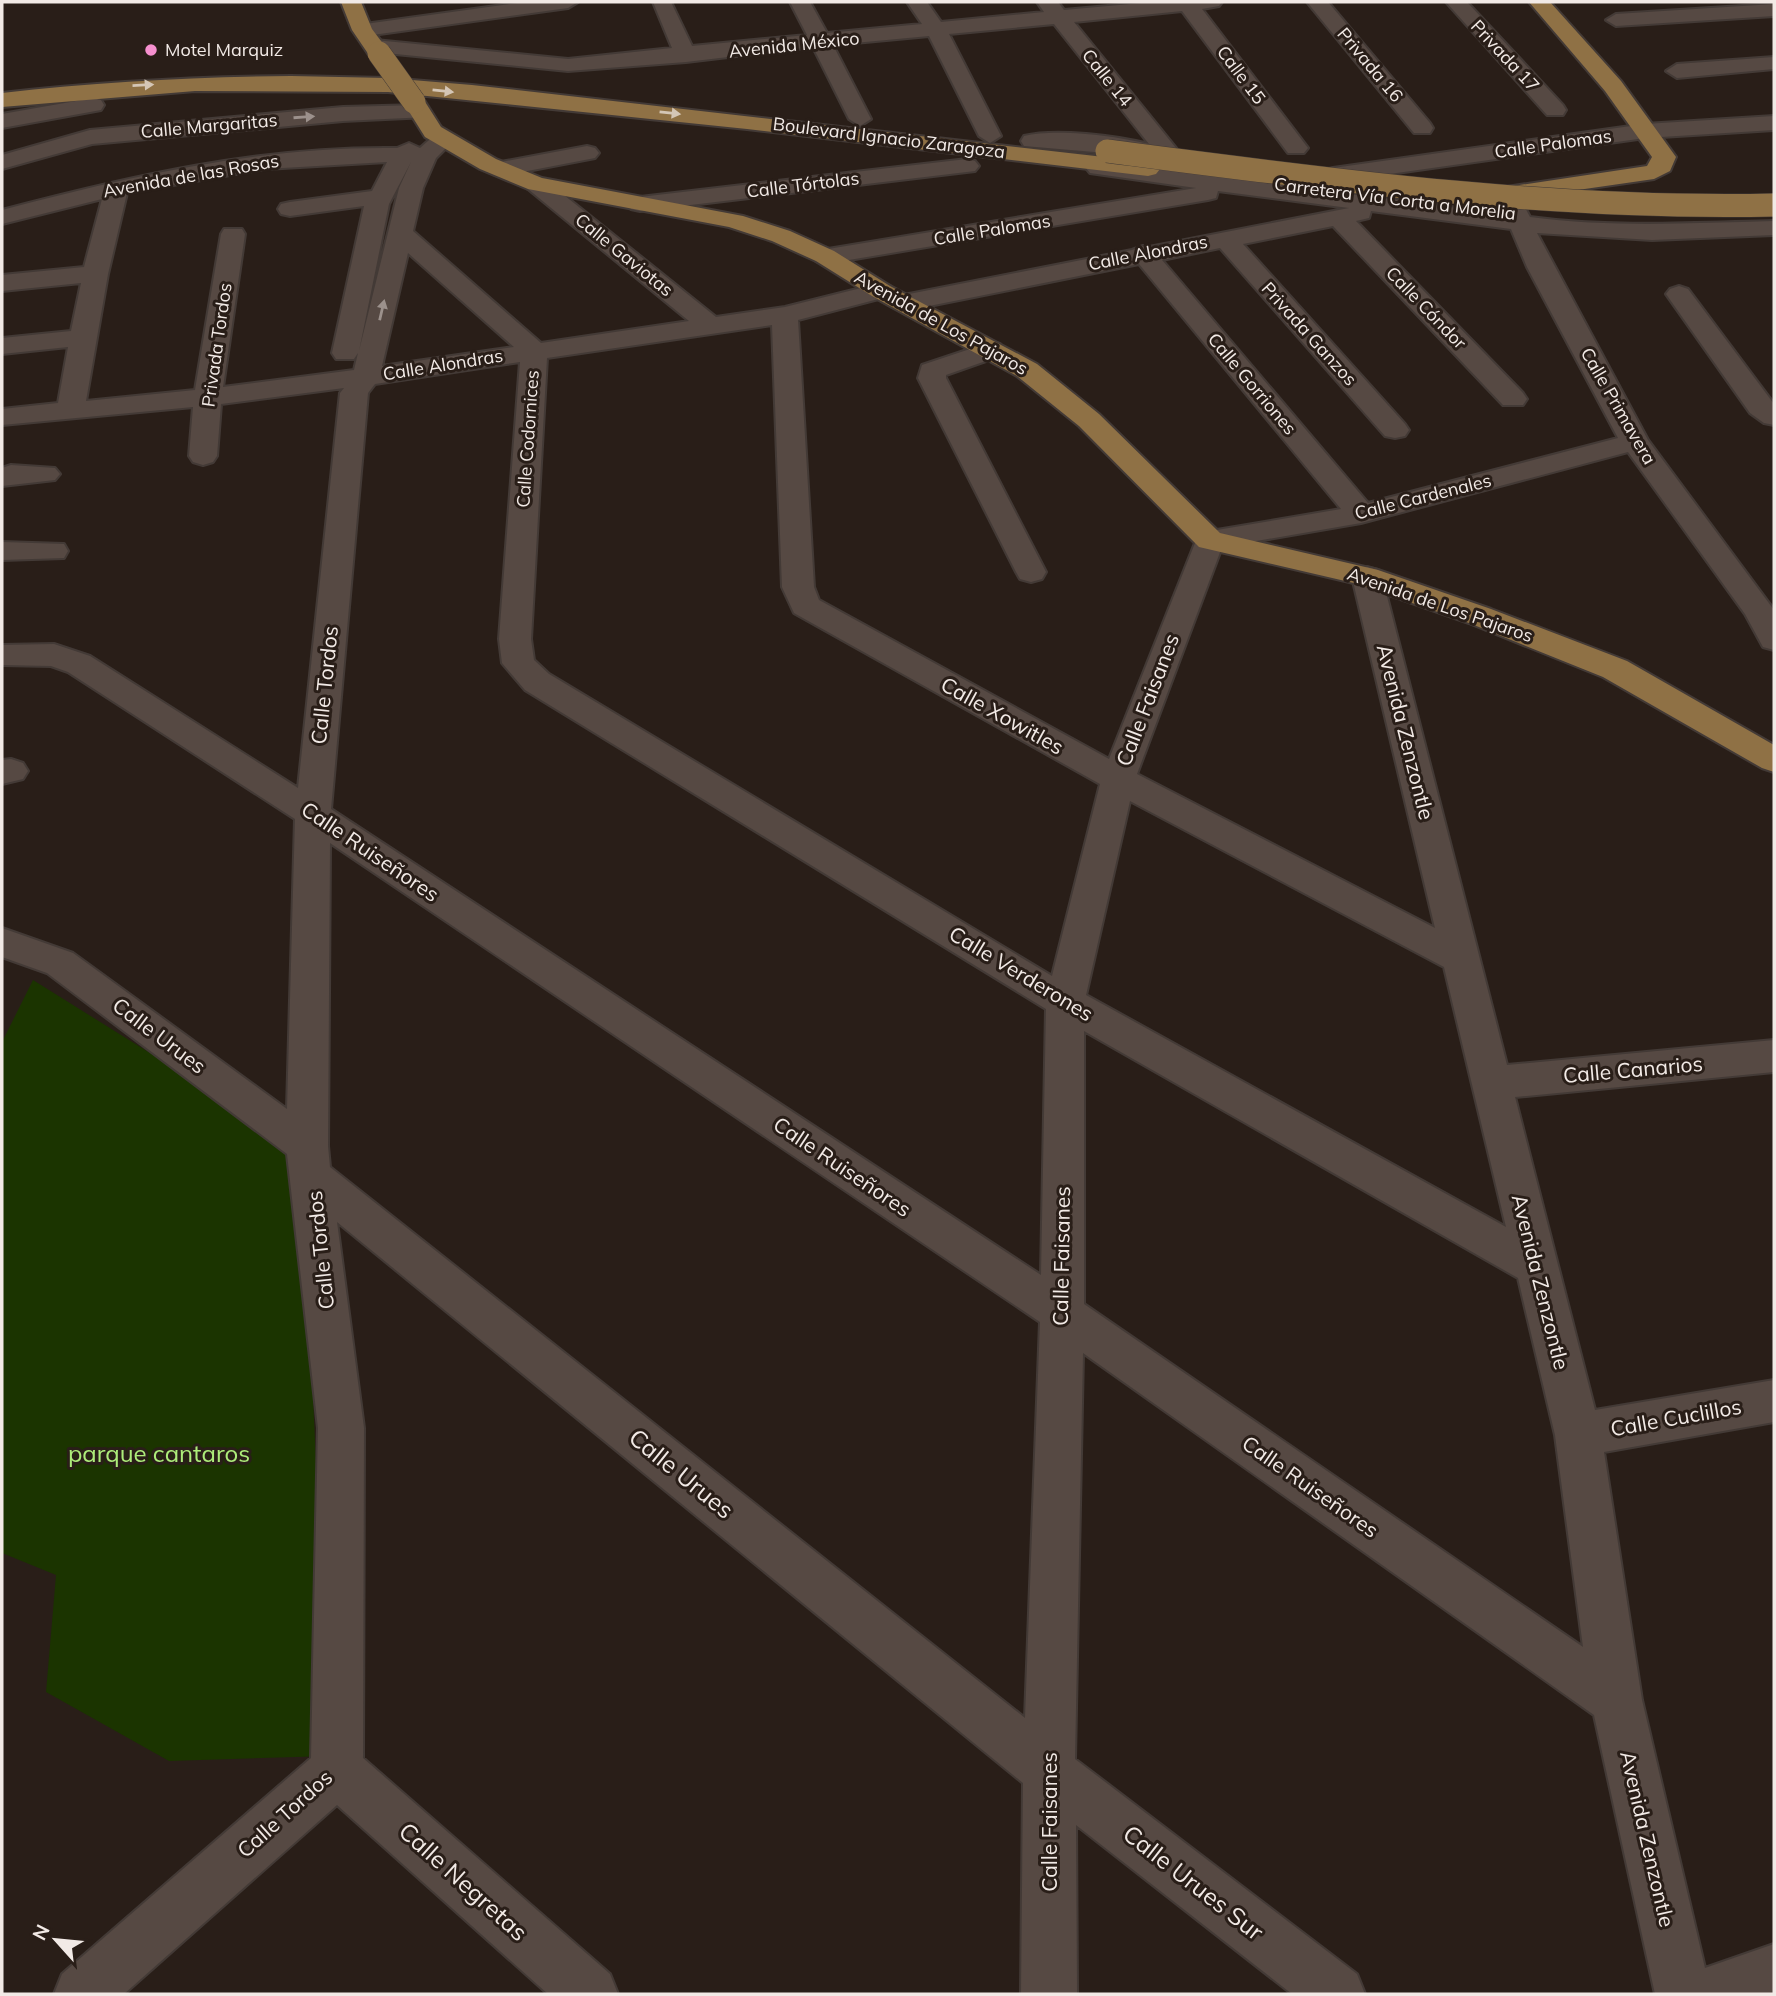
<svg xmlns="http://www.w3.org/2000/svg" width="1776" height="1996" font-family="Mulish,sans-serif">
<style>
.green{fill:#1b3400}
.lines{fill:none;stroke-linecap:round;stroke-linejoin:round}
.minor-casing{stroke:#433a36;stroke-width:4}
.major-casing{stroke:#433a36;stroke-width:4}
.minor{fill:#564943;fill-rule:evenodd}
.major{fill:#8f7145;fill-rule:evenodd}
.major-bridge-casing{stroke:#433a36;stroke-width:24;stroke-linecap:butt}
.major-bridge{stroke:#8f7145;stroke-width:23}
.oneway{fill:#d4c6b6}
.oneway2{fill:#9c918c}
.poi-dot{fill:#f690cf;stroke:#291e18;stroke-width:2.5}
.labels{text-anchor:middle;stroke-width:6;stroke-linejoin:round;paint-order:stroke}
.far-street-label{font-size:18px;fill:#f2eae6;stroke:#291e18}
.far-poi-label{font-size:18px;fill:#f2eae6;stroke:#291e18;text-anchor:start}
.street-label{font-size:21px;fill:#f2eae6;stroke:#291e18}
.near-park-label{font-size:24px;fill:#adec7a;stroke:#291e18}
.near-street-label{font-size:24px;fill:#f2eae6;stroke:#291e18}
</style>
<rect width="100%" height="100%" fill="#291e18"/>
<path class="green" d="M33,980L302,1148L329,1756L169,1761L46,1692L56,1575L2,1553V1042Z"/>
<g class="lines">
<defs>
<path id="minor" d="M525,2H578L568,8L365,36L355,30L365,24Z
M653,2H671L692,46L807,35L790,2H810L827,33L922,24L907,2H927L941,22L1044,12L1037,2H1058L1064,10L1152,2H1222L1219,6L1202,9L1308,148L1304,153H1288L1182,11L1074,22L1180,153L1176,158C1163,161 1159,157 1151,147L1149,154L1141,156L1024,146L1021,141L1024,136C1056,128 1117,136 1149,144L1054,24L949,34L1001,136L990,143L979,136L929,36L833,45L871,119L860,126L849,119L813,47L686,62L568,71L375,52L364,46L375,40L568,59L672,48Z
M1307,2H1328L1430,123L1433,128L1430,133H1414Z
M1446,2H1467L1563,105L1566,110L1563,115H1547Z
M1774,4V16L1616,26L1606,20L1616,14Z
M1774,57V69L1677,78L1666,71L1677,64Z
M93,98L101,100L104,105L101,110L2,128V114Z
M420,105L431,112L428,117L343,121L92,144L2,169V155L90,130L343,107Z
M1774,116V130L1645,138L1333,182L1325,180L1321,175L1325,170L1333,168L1645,124Z
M444,132L455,139L436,158L423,188L413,231L541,343L689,321L528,189L524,184L528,179H544L716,317L785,307L881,283L890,286L894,291L890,296L798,320L814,587L819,600L1109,759L1199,533L1341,509L1139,264L904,311L895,308L891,303L895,298L904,295L1132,250L1143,246L1149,247L1349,208L1218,191L1216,198L1208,200L825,264L816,261L812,256L816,251L1196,188L1090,173L1086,168L1090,163L1098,161L1504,214L1500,205L1503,200H1521L1530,217C1612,228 1692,223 1774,221V235L1652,240L1537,233L1648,440L1774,610V650L1763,647L1745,614L1628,452L1361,523L1222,547L1137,774L1435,928L1352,577L1356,570L1367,567L1378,570L1382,577L1507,1065L1774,1040V1072L1515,1097L1595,1410L1774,1380V1422L1604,1452L1642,1700L1705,1968L1774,1944V1994H1655L1594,1715L1083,1353L1075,1759L1357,1974L1365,1994H1292L1076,1825L1077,1994H1021L1023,1783L337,1222L364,1428L363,1758L610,1974L618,1994H548L337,1805L124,1994H54L62,1974L311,1758L318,1428L287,1154L47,973L2,957V928L73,953L287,1109L295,819L68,672L51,666L2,665V645L54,644L90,656L298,788L340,393L344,388L221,404L217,456L213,462L203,465L193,462L189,456L193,407L2,425V409L58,403L68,347L2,354V338L71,331L81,283L2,291V275L84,267L102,199L2,224V210C131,176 261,146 397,148L409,143L420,148L436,134ZM387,162L372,191L290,202L281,204L278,209L281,214L290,216L364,206L332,353L336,359H354L358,353L354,370L223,387L245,234L242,229H224L221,234L195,390L86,401L108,274L127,193L265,169ZM411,162L399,188L359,351L389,204ZM1371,211L1511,229L1527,267L1618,438L1368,503L1162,260L1220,248L1385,436L1395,438L1405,436L1409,430L1405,424L1243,244L1333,226L1503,405H1523L1527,399L1523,393L1356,221L1369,218ZM408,253L514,347L382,366ZM772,325L782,587L794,613L1100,784L1052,976L549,674L534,660L531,639L547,358ZM520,362L499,639L502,663L525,690L1046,1009L1041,1275L331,809L368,393L375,384ZM1130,801L1444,967L1506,1227L1086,995ZM330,843L1040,1322L1025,1718L330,1167L328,1146ZM1084,1031L1518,1278L1555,1435L1583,1647L1084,1304Z
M587,146L595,148L599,153L595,158L501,176L493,174L489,169L493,164L501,162Z
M967,159L975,161L979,166L975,171L640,211L631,209L628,204L631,199L640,197Z
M1679,286L1688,289L1774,404V425L1764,423L1750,413L1666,294L1670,289Z
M991,342L1000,344L1004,350L1000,356L946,375V378L1046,572L1042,579L1031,582L1020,579L1016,572L918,378L922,365Z
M11,465L55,468L60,474L55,480L2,486V468Z
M2,542L64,544L68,551L64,558L2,560Z
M11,759L23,763L28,771L23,779L2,784V760Z"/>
<path id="major" d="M341,2H361L372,29L390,53L387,58H371L352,30Z
M1529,2H1550L1621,81L1676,157L1670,171L1654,179L1508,200L1500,198L1496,193L1500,188L1647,166L1652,157L1605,91Z
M291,76L388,78L472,85L1148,162L1156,164L1160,169L1156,174L1148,176L747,129L388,92L195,91L2,107V93C98,82 194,77 291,76Z
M414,95L422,97L441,127L496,159L542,178L743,216L790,231L834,251L890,286L1037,364L1099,414L1220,533L1378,570L1491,609L1627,661L1774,745V772L1762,768L1603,677L1469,623L1358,584L1199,547L1079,426L1017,376L872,296L816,261L772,241L729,227L528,189L480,169L425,137L403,102Z"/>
</defs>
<use href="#minor" class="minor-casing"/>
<use href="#major" class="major-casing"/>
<use href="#minor" class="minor"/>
<use href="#major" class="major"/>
<defs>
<path id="major-bridge" d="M379,53L414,102
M1107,151C1329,180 1549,210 1774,205"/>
</defs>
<use href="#major-bridge" class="major-bridge-casing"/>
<use href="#major-bridge" class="major-bridge"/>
</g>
<defs><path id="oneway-solid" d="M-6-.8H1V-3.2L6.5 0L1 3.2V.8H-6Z" transform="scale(1.75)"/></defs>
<g class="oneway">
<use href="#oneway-solid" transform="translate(143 85) rotate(-3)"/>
<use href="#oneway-solid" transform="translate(443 91) rotate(6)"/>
<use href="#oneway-solid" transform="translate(670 113) rotate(6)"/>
</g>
<g class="oneway2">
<use href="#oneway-solid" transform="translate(304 117) rotate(-4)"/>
<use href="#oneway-solid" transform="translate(382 310) rotate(-77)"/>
</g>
<circle class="poi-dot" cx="151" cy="50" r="7"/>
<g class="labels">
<g class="far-street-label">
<text transform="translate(794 45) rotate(-6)" y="6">Avenida México</text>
<text transform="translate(1505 56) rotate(47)" y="6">Privada 17</text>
<text transform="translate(1370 65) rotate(50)" y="6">Privada 16</text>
<text transform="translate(1241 75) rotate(53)" y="6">Calle 15</text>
<text transform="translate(1107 78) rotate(51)" y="6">Calle 14</text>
<text transform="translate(209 126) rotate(-5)" y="6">Calle Margaritas</text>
<text transform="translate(889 138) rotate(7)" y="6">Boulevard Ignacio Zaragoza</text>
<text transform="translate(1553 144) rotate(-8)" y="6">Calle Palomas</text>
<text transform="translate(191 176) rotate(-10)" y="6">Avenida de las Rosas</text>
<text transform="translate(803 185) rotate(-7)" y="6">Calle Tórtolas</text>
<text transform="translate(1395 199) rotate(7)" y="6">Carretera Vía Corta a Morelia</text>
<text transform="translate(992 230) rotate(-9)" y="6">Calle Palomas</text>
<text transform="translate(1148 253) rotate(-11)" y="6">Calle Alondras</text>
<text transform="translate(624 255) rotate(39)" y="6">Calle Gaviotas</text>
<text transform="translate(1426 308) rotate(46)" y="6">Calle Cóndor</text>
<text transform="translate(941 323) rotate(29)" y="6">Avenida de Los Pajaros</text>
<text transform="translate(1309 334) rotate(48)" y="6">Privada Ganzos</text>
<text transform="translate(217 345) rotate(-82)" y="6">Privada Tordos</text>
<text transform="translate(443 365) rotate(-9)" y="6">Calle Alondras</text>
<text transform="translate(1252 384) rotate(50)" y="6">Calle Gorriones</text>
<text transform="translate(1618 406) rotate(60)" y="6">Calle Primavera</text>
<text transform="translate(528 439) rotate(-86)" y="6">Calle Codornices</text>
<text transform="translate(1423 497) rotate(-14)" y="6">Calle Cardenales</text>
<text transform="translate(1440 605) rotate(19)" y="6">Avenida de Los Pajaros</text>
</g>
<g class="far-poi-label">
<text x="165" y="56">Motel Marquiz</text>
</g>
<g class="street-label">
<text transform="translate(325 685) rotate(-84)" y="7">Calle Tordos</text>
<text transform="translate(1148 700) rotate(-69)" y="7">Calle Faisanes</text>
<text transform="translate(1002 716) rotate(29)" y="7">Calle Xowitles</text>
<text transform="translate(1405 732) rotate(76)" y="7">Avenida Zenzontle</text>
<text transform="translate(370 852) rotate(34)" y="7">Calle Ruiseñores</text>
<text transform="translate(1021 974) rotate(31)" y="7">Calle Verderones</text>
<text transform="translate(159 1036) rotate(37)" y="7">Calle Urues</text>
<text transform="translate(1633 1070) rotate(-5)" y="7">Calle Canarios</text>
<text transform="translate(842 1167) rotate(34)" y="7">Calle Ruiseñores</text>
<text transform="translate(321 1250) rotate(-96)" y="7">Calle Tordos</text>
<text transform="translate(1062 1256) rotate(-89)" y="7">Calle Faisanes</text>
<text transform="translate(1540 1282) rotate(76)" y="7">Avenida Zenzontle</text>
<text transform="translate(1676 1418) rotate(-10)" y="7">Calle Cuclillos</text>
<text transform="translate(1310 1487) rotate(35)" y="7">Calle Ruiseñores</text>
<text transform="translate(285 1814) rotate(-42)" y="7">Calle Tordos</text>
<text transform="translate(1050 1822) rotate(-90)" y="7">Calle Faisanes</text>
<text transform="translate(1647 1839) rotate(77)" y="7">Avenida Zenzontle</text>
</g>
<g class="near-park-label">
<text x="159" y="1462">parque cantaros</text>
</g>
<g class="near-street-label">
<text transform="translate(681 1474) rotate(39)" y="8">Calle Urues</text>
<text transform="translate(463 1882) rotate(42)" y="8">Calle Negretas</text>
<text transform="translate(1193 1883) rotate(38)" y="8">Calle Urues Sur</text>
</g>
</g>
<rect width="1776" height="1996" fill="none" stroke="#f2eae6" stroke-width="7"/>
<g transform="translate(56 1940) rotate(297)" stroke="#291e18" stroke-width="5" paint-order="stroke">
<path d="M0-5L12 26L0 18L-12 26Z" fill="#f2eae6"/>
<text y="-10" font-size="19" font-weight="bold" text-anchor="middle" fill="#f2eae6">N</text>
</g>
</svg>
